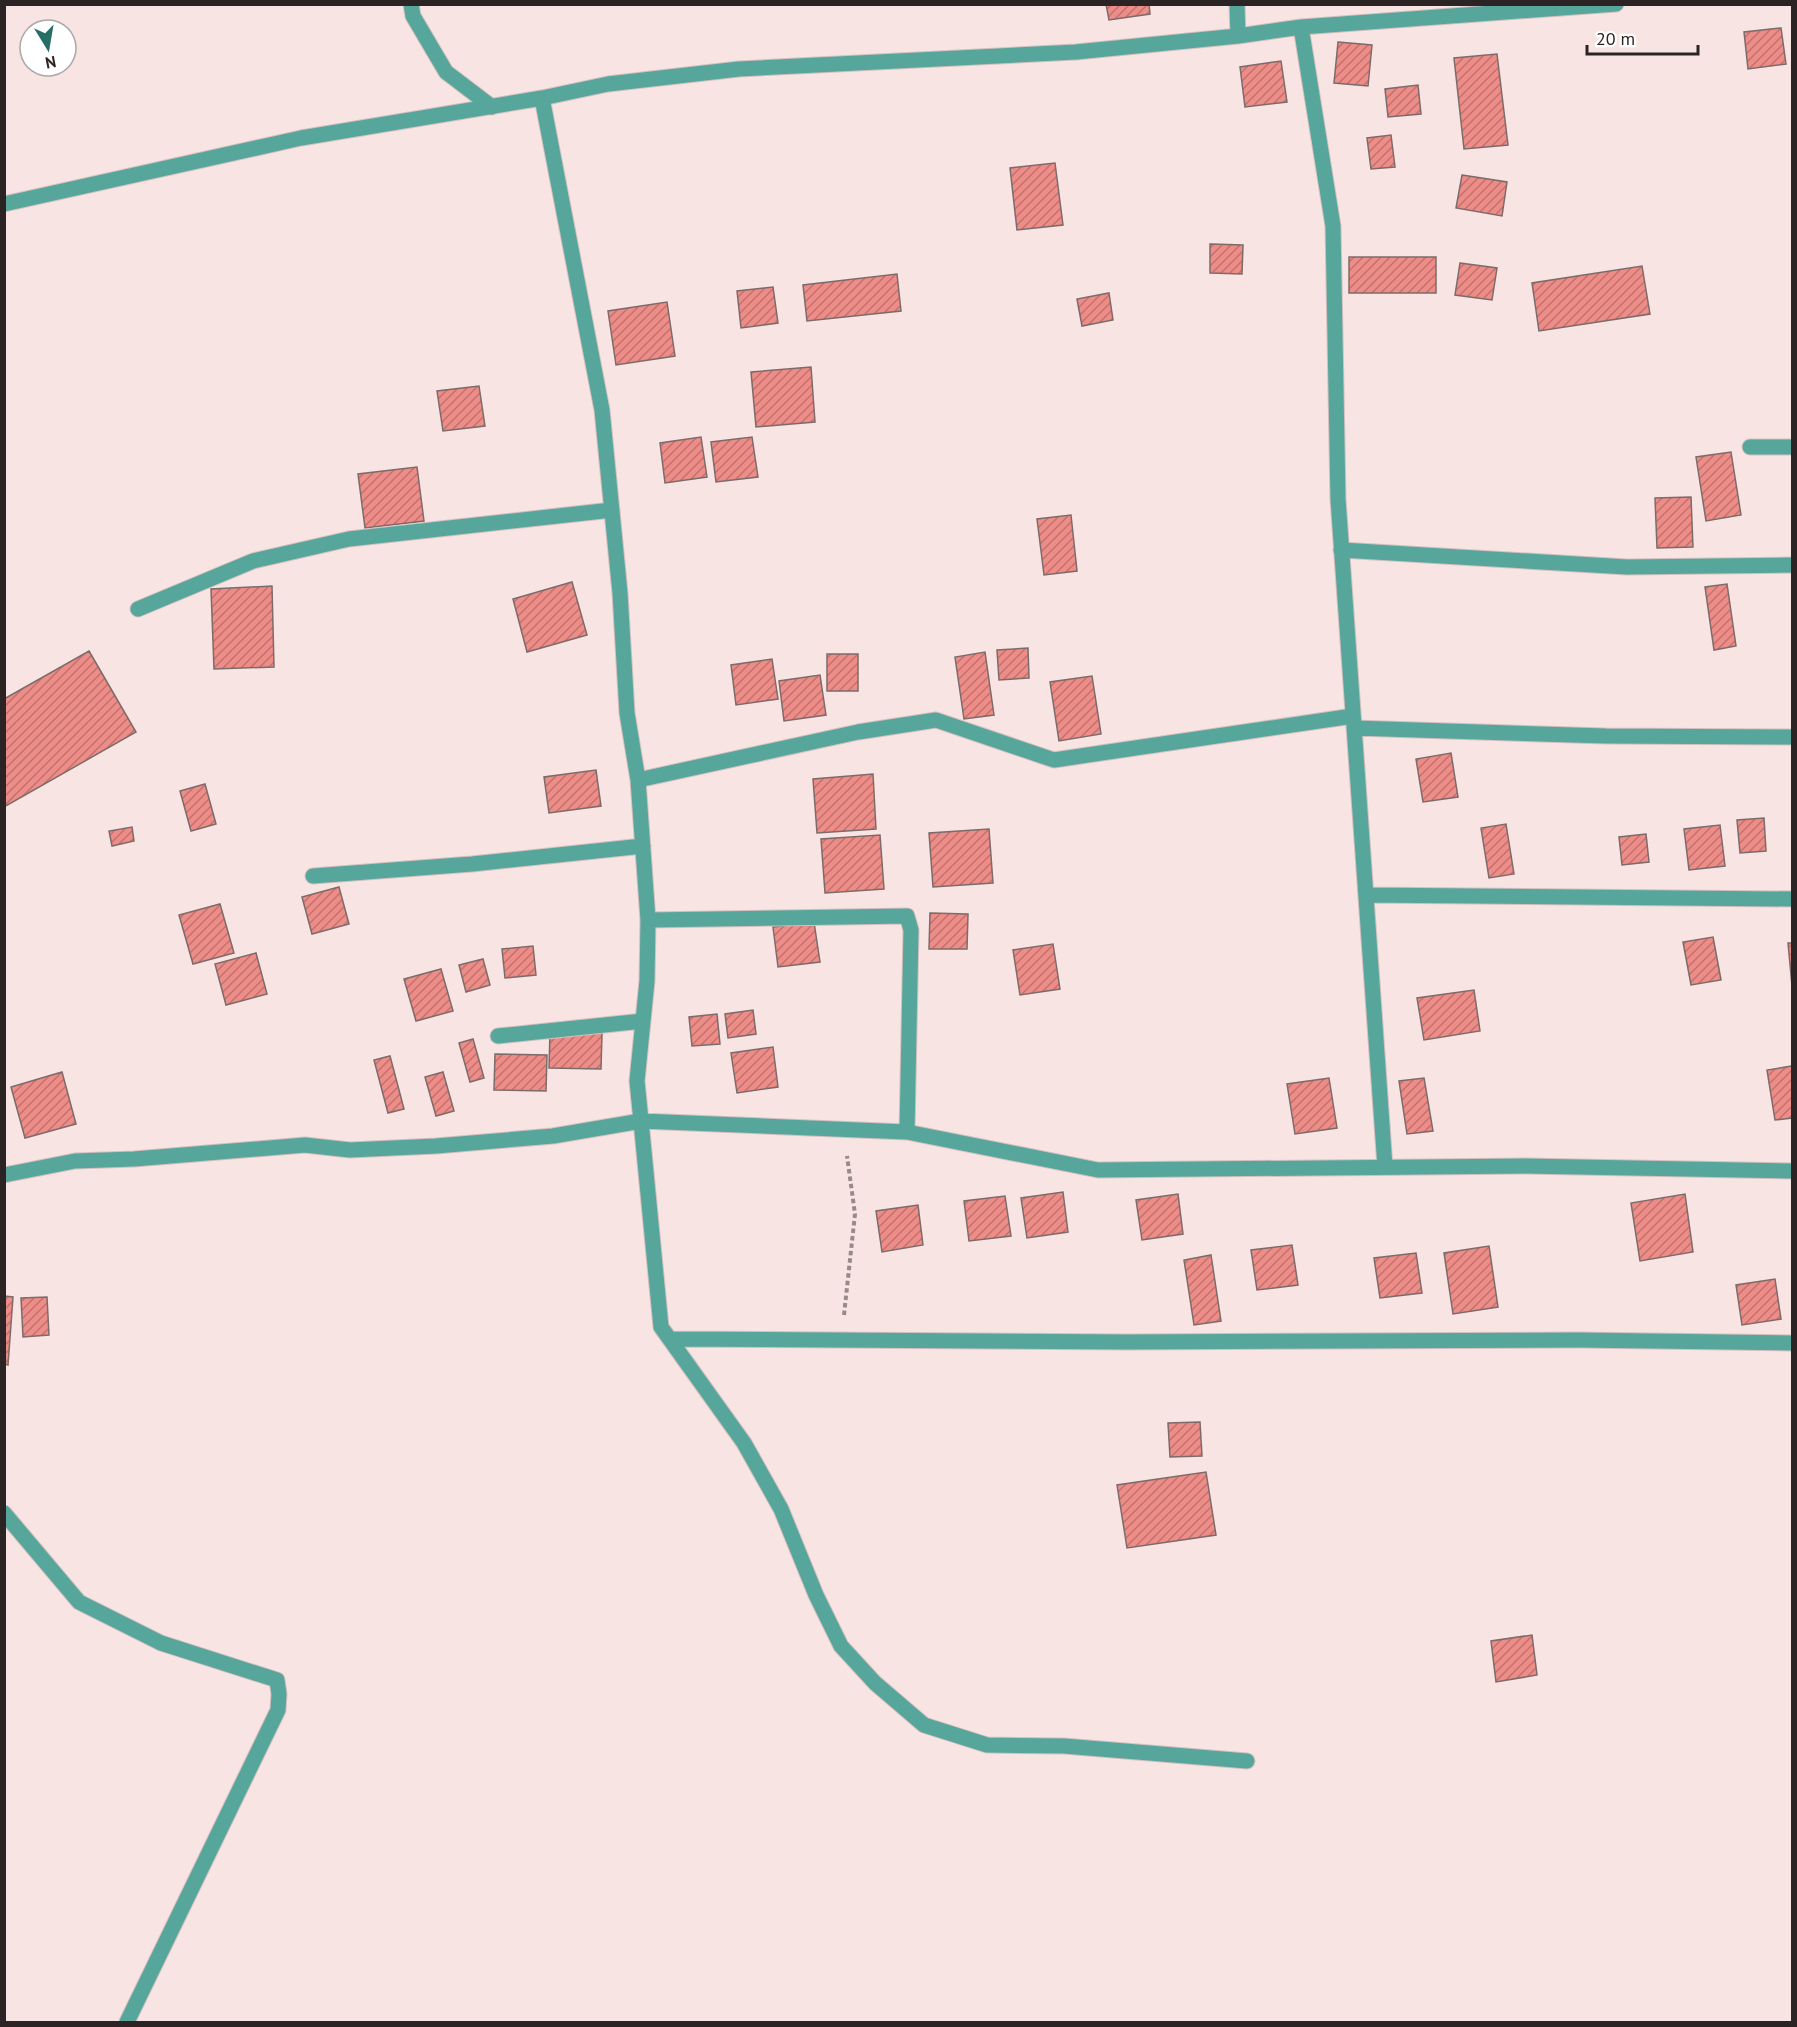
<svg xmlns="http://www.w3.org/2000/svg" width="1797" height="2027" font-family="'PT Sans',sans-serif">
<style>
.building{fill:url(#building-hatch);stroke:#7c6b6a;stroke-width:1.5}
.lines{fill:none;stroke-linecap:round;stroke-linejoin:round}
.minor-casing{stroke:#d3c1c0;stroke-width:17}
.path{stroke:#988a89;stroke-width:4;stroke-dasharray:4.5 3;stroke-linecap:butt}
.minor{stroke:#56a69b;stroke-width:15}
</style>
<defs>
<pattern id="building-hatch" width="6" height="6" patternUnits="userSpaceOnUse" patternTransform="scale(1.5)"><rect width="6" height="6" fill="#ee8c87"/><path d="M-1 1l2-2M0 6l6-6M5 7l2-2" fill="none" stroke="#c1726e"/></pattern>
</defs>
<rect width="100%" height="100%" fill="#f8e4e2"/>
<path class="building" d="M1106,4H1149L1150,14L1109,20Z
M1781,28L1786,64L1748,69L1744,32Z
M1338,42L1372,45L1368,86L1334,83Z
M1497,54L1508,145L1464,149L1454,58Z
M1281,61L1287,102L1245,107L1240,67Z
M1418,85L1421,114L1388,117L1385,89Z
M1391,135L1395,167L1371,169L1367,138Z
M1055,163L1063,225L1017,230L1010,168Z
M1462,175L1507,182L1502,216L1456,208Z
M1210,244L1243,245L1242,274L1210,273Z
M1349,257H1436V293H1349Z
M1460,263L1497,268L1492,300L1455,295Z
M1642,266L1650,314L1539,331L1532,283Z
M897,274L901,311L807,321L803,285Z
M773,287L778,323L741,328L737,291Z
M1109,293L1113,320L1082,326L1077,299Z
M667,302L675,356L616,365L608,311Z
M811,367L815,422L756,427L751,372Z
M479,386L485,426L443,431L437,391Z
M701,437L707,477L665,483L660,443Z
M752,437L758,477L716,482L711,442Z
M1731,452L1741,515L1706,521L1696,457Z
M417,467L424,521L365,528L358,474Z
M1691,497L1693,547L1657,548L1655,498Z
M1071,515L1077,571L1044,575L1037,519Z
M572,582L587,635L527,652L513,599Z
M1727,584L1736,646L1714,650L1705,587Z
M272,586L274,667L214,669L211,589Z
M1028,648L1029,678L999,680L997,650Z
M89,651L136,732L4,807V699Z
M985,652L994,715L964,719L955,657Z
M827,654H858V691H827Z
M772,659L778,699L736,705L731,665Z
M820,675L826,715L784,721L779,681Z
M1092,676L1101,734L1059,741L1050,682Z
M1451,753L1458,797L1423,802L1416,759Z
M596,770L601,806L549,813L544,777Z
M873,774L876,829L817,833L813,779Z
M205,784L216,824L191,831L180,791Z
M1764,818L1766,851L1740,853L1737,820Z
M1506,824L1514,874L1489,878L1481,828Z
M1720,825L1725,866L1689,870L1684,829Z
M132,827L134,841L112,846L109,831Z
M989,829L993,883L933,887L929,833Z
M1646,834L1649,862L1622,865L1619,837Z
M880,835L884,889L825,893L821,839Z
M339,887L349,924L312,934L302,897Z
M220,904L234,953L193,964L179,915Z
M930,913L968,914L967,949H929Z
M814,922L820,962L778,967L773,927Z
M1713,937L1721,980L1691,985L1683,942Z
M1788,943H1792V986Z
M1053,944L1060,989L1020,995L1013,950Z
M533,946L536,975L505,978L502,949Z
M256,953L267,994L226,1005L215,964Z
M483,959L490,985L466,992L459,965Z
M441,969L453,1011L416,1021L404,979Z
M1474,990L1480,1031L1424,1040L1417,998Z
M753,1010L756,1034L728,1038L725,1014Z
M717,1014L720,1044L692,1046L689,1017Z
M550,1032L602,1033L601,1069L549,1068Z
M473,1039L484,1078L470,1082L459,1043Z
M773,1047L778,1087L737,1093L731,1053Z
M495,1054L547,1055L546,1091L494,1090Z
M390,1056L404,1109L388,1113L374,1060Z
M1792,1066V1118L1775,1120L1767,1070Z
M62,1072L76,1124L25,1138L11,1087Z
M443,1072L454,1111L436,1116L425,1077Z
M1329,1078L1337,1128L1295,1134L1287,1084Z
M1424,1078L1433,1131L1407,1134L1399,1081Z
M1063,1192L1068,1232L1027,1238L1021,1198Z
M1178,1194L1183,1234L1142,1240L1136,1200Z
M1685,1194L1693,1252L1640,1261L1631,1203Z
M1005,1196L1011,1236L969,1241L964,1201Z
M918,1205L923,1245L882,1252L876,1211Z
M1292,1245L1298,1285L1257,1290L1251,1250Z
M1489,1246L1498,1307L1453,1314L1444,1253Z
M1416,1253L1422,1293L1380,1298L1374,1258Z
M1211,1255L1221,1321L1194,1325L1184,1260Z
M1775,1279L1781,1319L1742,1325L1736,1285Z
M4,1296L13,1297L8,1365L4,1364Z
M47,1297L49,1335L23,1337L21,1298Z
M1200,1422L1202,1456L1170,1457L1168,1423Z
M1206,1472L1216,1535L1127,1548L1117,1485Z
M1532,1635L1537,1675L1496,1682L1491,1641Z"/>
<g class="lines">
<defs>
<path id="minor" d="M411,4L413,16L446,72L492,107
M1237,4L1238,36
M1301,27L1333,226L1338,499L1385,1167
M4,204L301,138L542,98
M1750,447H1792
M1341,550L1627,567L1792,565
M138,609L253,561L349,539L612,510
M1354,728L1606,736L1792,737
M638,780L858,732L936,720L1054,760L1353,716
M313,876L472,864L643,846
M1366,895L1792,899
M648,920L907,916L911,930L907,1132
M498,1036L643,1021
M4,1175L75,1161L134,1159L305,1145L350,1150L436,1146L553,1136L641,1121L637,1081L647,981L648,920L638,780L627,713L620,593L602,410L542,98L608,84L739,69L1076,52L1238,36L1301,27L1616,4
M670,1339L1127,1342L1579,1340L1792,1343
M4,1513L79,1602L161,1643L277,1680L279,1694L278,1710L127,2022
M1247,1761L1064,1746L987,1745L924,1725L875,1683L841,1646L816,1595L781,1509L744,1443L661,1327L641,1121L907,1132L1098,1170L1525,1166L1792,1171"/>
</defs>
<use href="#minor" class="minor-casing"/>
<path class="path" d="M844,1315L855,1214L847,1156"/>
<use href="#minor" class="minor"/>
</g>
<rect width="1797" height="2027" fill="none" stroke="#2c2424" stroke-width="12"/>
<g transform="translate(48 48) rotate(169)"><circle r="28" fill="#ffffff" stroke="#aba7a7" stroke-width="1.5"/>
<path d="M0-4.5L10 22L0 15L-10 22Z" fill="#276f66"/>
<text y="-9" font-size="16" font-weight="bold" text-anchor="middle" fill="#2c2424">N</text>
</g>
<path d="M1587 45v9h111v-9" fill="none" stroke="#2c2424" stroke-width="3"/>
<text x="1596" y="45" font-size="18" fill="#2c2424" stroke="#ffffff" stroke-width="4.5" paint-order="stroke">20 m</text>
</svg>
